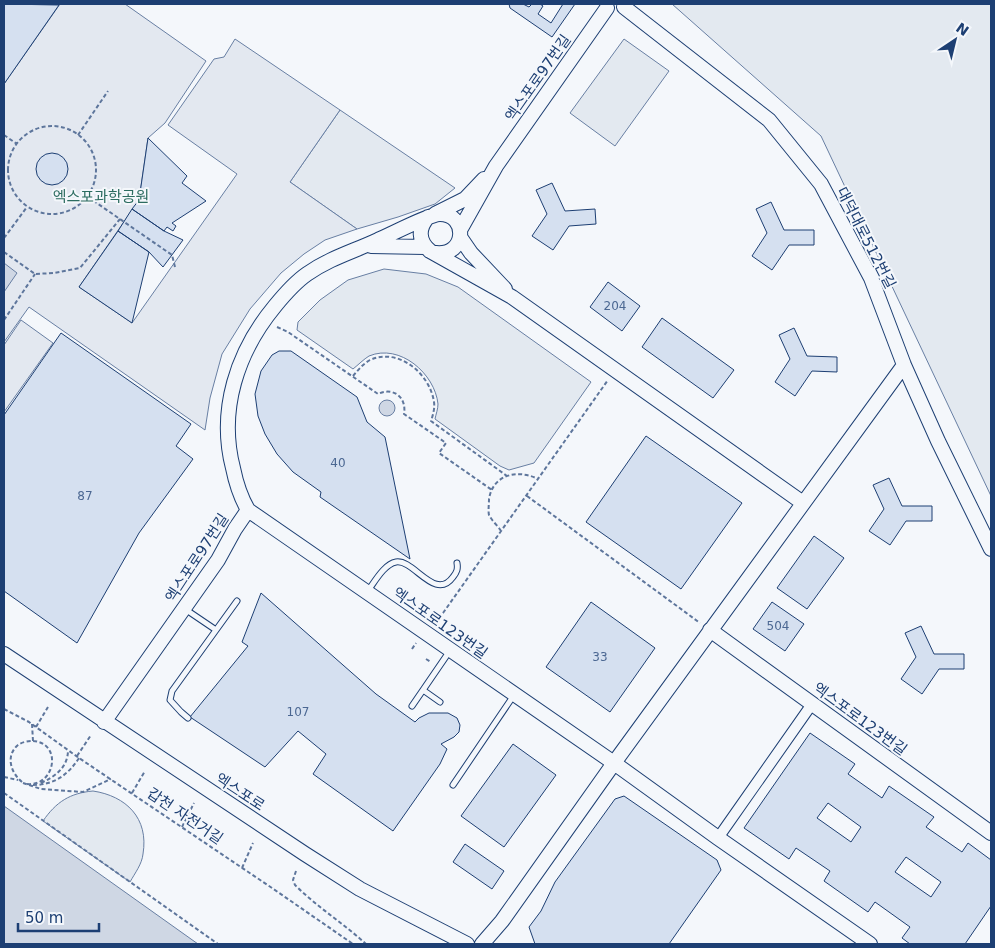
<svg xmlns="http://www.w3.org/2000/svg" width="995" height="948" font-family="'DejaVu Sans','Noto Sans KR',sans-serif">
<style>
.green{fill:#e3e9f0;stroke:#687fa3}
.parking{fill:#e3e8f0;stroke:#687fa3}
.water{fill:#cfd7e4;stroke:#687fa3}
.building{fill:#d5e0f0;stroke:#1d3f73;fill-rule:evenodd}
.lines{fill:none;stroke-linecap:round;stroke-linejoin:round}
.lane-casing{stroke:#1d3f73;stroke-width:7}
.street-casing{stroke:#1d3f73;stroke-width:12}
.secondary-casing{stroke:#1d3f73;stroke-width:16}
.path{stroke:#5e769c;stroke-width:2;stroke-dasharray:4 2.5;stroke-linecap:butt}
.lane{stroke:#f4f7fb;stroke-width:5}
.street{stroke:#f4f7fb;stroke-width:10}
.secondary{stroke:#f4f7fb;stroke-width:14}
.labels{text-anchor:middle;stroke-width:4;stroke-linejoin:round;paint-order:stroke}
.number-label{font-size:12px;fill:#4b6792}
.street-label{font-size:15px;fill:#1d3f73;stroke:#f4f7fb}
.park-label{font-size:15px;fill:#2c6c60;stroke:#f4f7fb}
</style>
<rect width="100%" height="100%" fill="#f4f7fb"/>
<path class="green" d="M672,4H991V496L821,136Z
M624,39L669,71L615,146L570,113Z
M340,110L455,188L435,204L398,217L357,229L290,182Z
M384,269L426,274L458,287L591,382L534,463L509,470L500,466L435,419C436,414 438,409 438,404C435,374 400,343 369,356C364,359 358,365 353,369L297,330L298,322L320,300L348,280Z
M93,791C126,796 149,818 143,854C142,864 135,873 130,882L43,821C56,802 70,793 93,791Z"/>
<path class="parking" d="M60,4H125L206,61L165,123L148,138L139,200L79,287L132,323L237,174L168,125L214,59L224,57L235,39L340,110L290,182L357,229L325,240L304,254L281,273L250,309L222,354L210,398L205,430L29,307L4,342V84Z
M21,320L53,343L4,412V345Z"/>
<path class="water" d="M4,263L17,273L4,292Z
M379 408a8 8 0 1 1 16 0a8 8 0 1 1-16 0Z
M4,806L198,944H4Z"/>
<path class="building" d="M4,4L59,5L4,84Z
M509,4H523L529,7L532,4H540L543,6L538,14L551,23L563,4H575L552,37L510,8Z
M148,138L187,176L182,183L206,201L172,223L176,226L173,231L167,227L164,231L132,209L139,200Z
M36 169a16 16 0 1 1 32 0a16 16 0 1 1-32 0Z
M552,183L565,211L595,209L596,224L569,226L553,250L532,236L547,214L536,190Z
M771,202L784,230H814V245H789L772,270L752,256L767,233L756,209Z
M132,209L164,231L183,240L163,267L149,252L118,231Z
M118,231L149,252L132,323L79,287Z
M608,282L640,306L622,331L590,307Z
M662,318L734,370L713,398L642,347Z
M794,328L807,356L837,357V372L812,371L795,396L775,382L790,359L779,335Z
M61,333L191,424L176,446L193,459L139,533L77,643L4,591V415Z
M279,351H291L357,397L367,422L385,437L410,559L320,497L321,492L293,472L277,454L265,434L258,416L255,394L261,371L272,355Z
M646,436L742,503L681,589L586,522Z
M889,478L902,506H932V521H906L890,545L869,531L884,509L873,485Z
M814,536L844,558L807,609L777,588Z
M261,593L376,694L415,722L419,718L429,713H448L457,718L460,725L459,732L454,737L441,744L447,749L440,764L393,831L313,774L326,754L298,731L265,767L190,717L248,646L242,642Z
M591,602L655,648L610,712L546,667Z
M772,602L804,624L785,651L753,629Z
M921,626L934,654H964V669H939L922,694L901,679L916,657L905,633Z
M810,733L855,764L848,774L882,798L889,786L934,817L926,827L962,852L968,843L991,860V906L965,944H910L902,938L910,927L875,902L868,912L824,881L830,871L796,848L789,859L744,828ZM828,803L861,827L851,842L817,818ZM906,857L941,882L931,897L895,872Z
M513,744L556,775L504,847L461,816Z
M624,796L717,860L721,870L669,944H535L529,927L541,911L555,882L615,799Z
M465,844L504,871L492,889L453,862Z"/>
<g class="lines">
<defs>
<path id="lane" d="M367,592C374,583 384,564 396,562C414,559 435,602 453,577C457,572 458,569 457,563
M185,609L216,630
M440,702L423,690L449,652
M412,706L423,690
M188,718L181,712L170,700L172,691L237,601
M453,785L514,695"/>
<path id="street" d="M718,838L812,704"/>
<path id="secondary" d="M624,7L769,120L821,184L871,278L904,365L938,441L991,549
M435,214L465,199L484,179
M428,217C418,228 418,241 430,251L512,297L803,503
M460,230L496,166L607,8
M460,237L471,253L505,289
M371,246L425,247
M436,253C467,256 468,214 440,214C430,214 390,235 378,240C352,252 330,258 307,274C294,283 284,295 275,306C237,352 218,410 233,468C236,483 240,496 248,510L614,763L718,838L870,944
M710,630L991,833
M4,654L305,854L360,889L467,944
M104,722L218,560L235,529L248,510
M482,944L502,921L614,763L904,365"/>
</defs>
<use href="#lane" class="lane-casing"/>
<use href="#street" class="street-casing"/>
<use href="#secondary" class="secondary-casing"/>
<path class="path" d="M8 170a44 44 0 1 1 88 0a44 44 0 1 1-88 0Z
M4,135L17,144
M78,135L108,91
M88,197L172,255L175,267
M4,238L27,207
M4,252L35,274L54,273L80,268L120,219
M4,320L35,274
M277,327L288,332L378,394C392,387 407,396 404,414L446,443L439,453L492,490
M353,376C358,370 363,364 370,360C399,347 430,374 434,402C435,408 433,415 431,421L507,476
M527,496L700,623
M501,531C498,526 492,521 489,515C488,511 489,504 489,499C493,474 518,469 538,479
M432,620L443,613L608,380
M412,649L416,643
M426,659L431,662
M4,709L29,722L79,758L272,888L353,944
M32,724L33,741
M36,727L48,707
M77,756L91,735
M4,777L18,780
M22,782C11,773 5,756 18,745C22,742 28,741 33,741C63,743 55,787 27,784
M23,783L41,789L83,792L111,779
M41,783C56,776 68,767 68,750
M33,785C54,785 68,775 79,758
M4,793L218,944
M132,793L145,771
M182,827L194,803
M242,868L253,843
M296,871L293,880L295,885C317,907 343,923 366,944"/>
<use href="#lane" class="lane"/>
<use href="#street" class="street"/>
<use href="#secondary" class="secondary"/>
</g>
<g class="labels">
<g class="number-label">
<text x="615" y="310">204</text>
<text x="338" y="467">40</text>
<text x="85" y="500">87</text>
<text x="778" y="630">504</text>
<text x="600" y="661">33</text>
<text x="298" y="716">107</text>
</g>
<g class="street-label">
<text transform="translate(538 78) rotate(-55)" y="5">엑스포로97번길</text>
<text transform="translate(866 238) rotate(63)" y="5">대덕대로512번길</text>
<text transform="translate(197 558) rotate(-57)" y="5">엑스포로97번길</text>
<text transform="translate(440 623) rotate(35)" y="5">엑스포로123번길</text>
<text transform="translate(860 719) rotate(36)" y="5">엑스포로123번길</text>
<text transform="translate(240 792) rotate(33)" y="5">엑스포로</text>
<text transform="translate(185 816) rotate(34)" y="5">갑천 자전거길</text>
</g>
<g class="park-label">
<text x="101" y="202">엑스포과학공원</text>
</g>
</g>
<rect width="995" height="948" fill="none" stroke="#1d3f73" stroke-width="10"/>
<g transform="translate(955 40) rotate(35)" stroke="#f4f7fb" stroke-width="4" paint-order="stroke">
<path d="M0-4L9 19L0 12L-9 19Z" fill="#1d3f73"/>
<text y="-8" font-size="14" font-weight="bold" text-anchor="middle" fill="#1d3f73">N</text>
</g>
<path d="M18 923v8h81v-8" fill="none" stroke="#1d3f73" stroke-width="2.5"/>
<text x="25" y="923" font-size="15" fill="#1d3f73" stroke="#f4f7fb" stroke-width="4" paint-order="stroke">50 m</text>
</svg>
